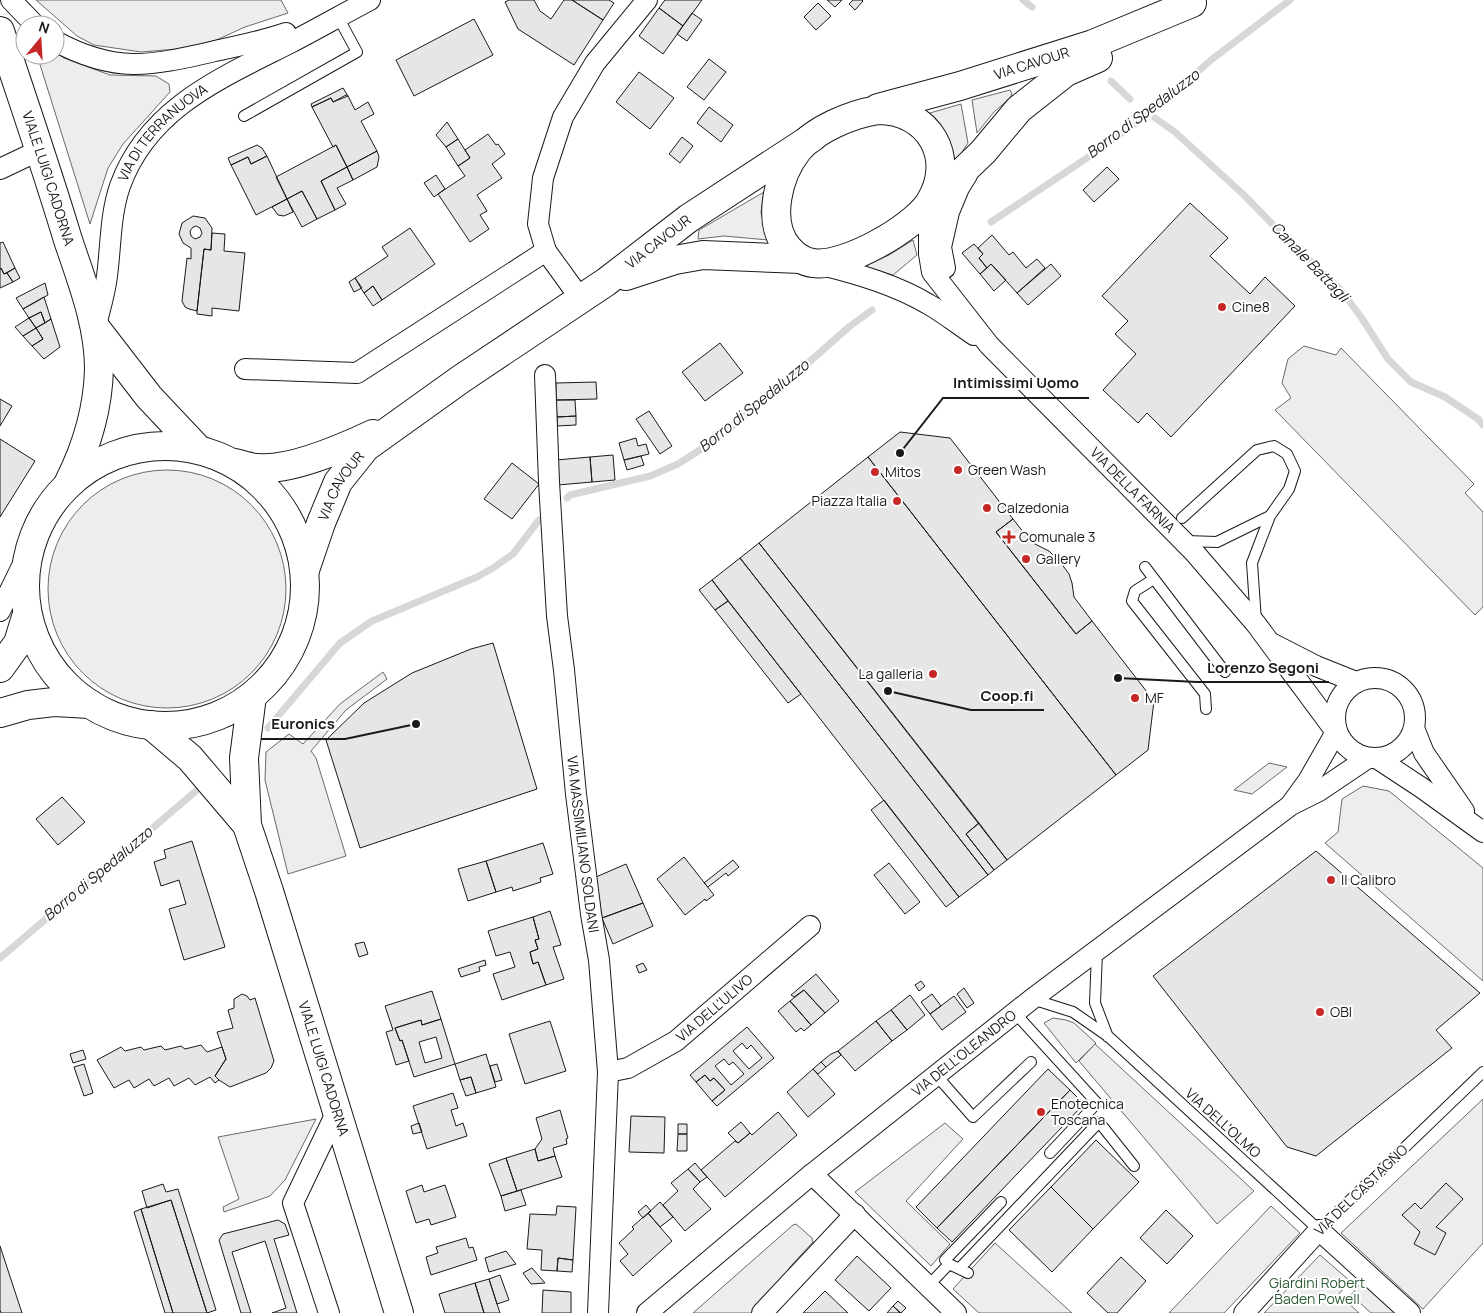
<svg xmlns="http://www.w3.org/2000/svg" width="1483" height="1313" font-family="Manrope,sans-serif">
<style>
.built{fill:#ededed;stroke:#6a6a6a}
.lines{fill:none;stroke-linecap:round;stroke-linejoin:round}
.stream{stroke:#d7d7d7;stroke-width:7}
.building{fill:#e6e6e6;stroke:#1a1a1a;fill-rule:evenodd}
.lane-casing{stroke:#1a1a1a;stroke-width:12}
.street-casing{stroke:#1a1a1a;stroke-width:22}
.secondary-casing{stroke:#1a1a1a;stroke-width:30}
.primary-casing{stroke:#1a1a1a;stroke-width:30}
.lane{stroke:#fff;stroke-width:10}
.street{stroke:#fff;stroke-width:20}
.secondary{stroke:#fff;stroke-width:28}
.primary{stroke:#fff;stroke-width:28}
.poi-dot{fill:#c62828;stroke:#fff;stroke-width:2}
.labels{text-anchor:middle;stroke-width:4;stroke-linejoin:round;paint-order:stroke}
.street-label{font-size:14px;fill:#1a1a1a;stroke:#fff}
.poi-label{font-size:14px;fill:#1a1a1a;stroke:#fff;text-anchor:start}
.park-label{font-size:14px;fill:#2b5a34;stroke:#fff}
.water-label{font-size:15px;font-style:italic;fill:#1a1a1a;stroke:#fff}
.leader{fill:none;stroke:#1a1a1a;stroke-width:2}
.callout-dot{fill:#1a1a1a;stroke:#fff;stroke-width:2}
.callout-label{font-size:15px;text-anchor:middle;font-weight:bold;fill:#1a1a1a;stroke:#fff;stroke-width:4;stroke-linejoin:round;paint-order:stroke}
</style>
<rect width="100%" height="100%" fill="#fff"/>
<path class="built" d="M36,0H281L288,13L245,27L201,47L141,52L94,45L77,36Z
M55,52L64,58L110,75L156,76L169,84L170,92L123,144L108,168L90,224L37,55H55Z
M1010,90L1012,94L1010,98L994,112L977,133L972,100Z
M961,104L968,143L952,167L923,115Z
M764,192L761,213L768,240L724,236L698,239L699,230Z
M913,240L917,255L893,275L864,267L889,255Z
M1304,346L1336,355L1341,348L1474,484L1465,493L1483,512V607L1475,615L1275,410L1291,398L1282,383L1288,359Z
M48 589a119 119 0 1 1 238 0a119 119 0 1 1-238 0Z
M383,672L387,679L346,710L311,751L316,758L346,856L288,874L265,780L266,752L289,734L303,744L340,704Z
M1269,763L1287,767L1252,794L1234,790Z
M1363,786L1389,791L1483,868V981L1325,843L1338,832L1342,799Z
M1053,1018L1066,1020L1074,1023L1096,1043L1076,1063L1044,1023Z
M1095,1044L1254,1191L1217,1224L1079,1061Z
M1483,1099V1243L1423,1309L1341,1233Z
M316,1119L285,1180L270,1196L224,1212L223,1207L239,1199L218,1137Z
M945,1123L963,1139L906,1201L950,1244L931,1266L855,1192Z
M1271,1206L1300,1233L1224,1313H1169Z
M796,1224L812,1238L813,1242L789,1268L790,1270L752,1313H693L793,1225Z
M995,1243L1072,1313H979L953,1289Z
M1320,1255L1350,1281L1339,1294L1359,1313H1264Z
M1362,1282L1396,1313H1371L1351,1295Z"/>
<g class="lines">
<path class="stream" d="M1023,0L1032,7
M1111,81L1130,99
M1155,118L1175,132L1244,195L1277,229L1340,289L1361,317L1388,359L1411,382L1445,397L1478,419L1483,425
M991,222L1084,160L1136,123L1174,93L1211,60L1290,0
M567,498L570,495L650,476L678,464L714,441L791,378L850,326L872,310
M268,728L340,643L372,621L477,577L493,568L513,554L539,520
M0,958L196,791"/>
</g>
<path class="building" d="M509,0H534L540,11L551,19L564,0H572L603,20L574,65L518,29L505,2Z
M572,0H609L614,3L603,20Z
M665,0H702L683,26L659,8Z
M827,0H842L835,7Z
M853,0H862L863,1L855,10L849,4Z
M818,3L831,16L816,30L804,17Z
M659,8L683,26L663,54L639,36Z
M692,13L702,20L687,41L677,34Z
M474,19L493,55L414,96L396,60Z
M709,59L726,72L704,100L687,87Z
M639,72L674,98L650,129L616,102Z
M343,88L348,96L333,102L331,98L312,107L311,104Z
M346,95L348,96L355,110L368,102L374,114L361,121L377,151L347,167L336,145L333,147L312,107L331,98L333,102Z
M709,107L733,125L721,142L697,123Z
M447,122L458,139L446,147L436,135Z
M488,134L496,145L498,144L505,154L492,164L502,178L477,195L487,211L480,215L489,229L470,242L438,194L465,176L458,166L470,158L465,150Z
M682,137L693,146L680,163L669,154Z
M458,139L470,158L458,166L446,147Z
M257,145L262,148L267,156L251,164L248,157L231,165L228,158Z
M336,145L347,167L321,181L335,210L317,219L302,191L287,199L276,177Z
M377,151L379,157L377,167L353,180L347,167Z
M267,156L287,199L256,215L231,165L248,157L251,164Z
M347,167L353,180L337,188L346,204L335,210L321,181Z
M1107,167L1119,179L1094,202L1083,190Z
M436,175L445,189L434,197L424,183Z
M302,191L317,219L302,227L287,199Z
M287,199L293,212L284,216L278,215L272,207Z
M1190,203L1228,238L1210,256L1250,294L1265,277L1295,306L1171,437L1147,413L1138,423L1103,390L1136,354L1115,334L1128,321L1102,296Z
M193,216L205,218L212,228L211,250L204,249L197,311L189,309L185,307L182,301L187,258L191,259V248L183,243L179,234L182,223ZM193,227L196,226L200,228L202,233L200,237L195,239L191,236L190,231Z
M410,228L435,264L382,300L373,286L364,293L355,278L388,256L382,247Z
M212,233L225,234L224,251L245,253L239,311L212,308V316L197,314V311L204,249L211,250Z
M992,235L1009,255L1013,252L1026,268L1037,259L1045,268L1017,293L991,264L987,268L979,258L983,254L978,248Z
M3,242L15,268L4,274L1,268L0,269V243Z
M974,244L983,254L979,258L987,268L980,274L962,253Z
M991,264L1006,280L994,291L980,274Z
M1051,264L1061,276L1028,305L1017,293Z
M1,268L4,274L7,273L13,282L0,288V269Z
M15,268L20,278L13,282L7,273Z
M355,278L362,288L354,292L349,282Z
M45,283L48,295L23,309L16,298Z
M373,286L382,300L373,306L364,293Z
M44,297L51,319L45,323L41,312L29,318L23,309Z
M41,312L45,323L36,328L29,318Z
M29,318L36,328L23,336L15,327Z
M51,319L60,347L44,359L32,346L43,339L36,328Z
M36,328L43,339L32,346L23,336Z
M720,343L743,373L705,401L682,372Z
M596,382L597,399L556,400V383Z
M0,399L12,406L0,426Z
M556,400H575L576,416L557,417Z
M649,411L672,446L660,454L636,419Z
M576,416V425L557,426V417Z
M900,432L950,438L1013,519L996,532L1076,634L1092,621L1154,701L1148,750L1116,775L868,457Z
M636,438L638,446L646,444L649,454L624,460L619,443Z
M0,439L35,461L0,517Z
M613,455L615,480L592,482L590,457Z
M641,456L644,465L627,470L624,460Z
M590,457L592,482L558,485L556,460Z
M868,457L1116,775L1007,860L759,543Z
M512,463L539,484L512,519L484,499Z
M1013,519L1031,542L1049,551L1061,563L1069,574L1072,583L1074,597L1092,621L1076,634L996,532Z
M759,543L979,823L966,834L994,870L988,875L740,558Z
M740,558L988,875L959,897L712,580Z
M712,580L728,601L715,610L699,590Z
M728,601L801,694L788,703L715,610Z
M493,643L537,789L360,848L326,740L364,703L412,673L471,649Z
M62,797L85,822L58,845L36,819Z
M884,800L959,897L946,907L871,810Z
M979,823L1007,860L994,870L966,834Z
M192,841L225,947L184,960L169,909L186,904L179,880L161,886L154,862L166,858L164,850Z
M543,843L553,874L540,878L541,882L513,891L512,887L496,892L486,861Z
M1316,851L1480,993L1436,1030L1452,1048L1316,1156L1287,1147L1153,976Z
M684,857L714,895L706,901L705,899L685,915L657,879Z
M733,860L739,867L728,876L726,873L708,887L704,883Z
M486,861L496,892L468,901L458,869Z
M889,863L920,902L905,914L874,875Z
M626,864L643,903L602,918L596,877Z
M643,903L653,926L613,944L602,918Z
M550,911L561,945L553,947L564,979L546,985L538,962L533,964L530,952L538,949L535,940L539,939L533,917Z
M533,917L539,939L535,940L538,949L530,952L533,964L538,962L546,985L502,1000L493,974L515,967L510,952L496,956L488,931Z
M364,942L368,954L359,957L355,944Z
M485,960L486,965L479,967L480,971L461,977L458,969Z
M643,963L647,970L639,973L636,966Z
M816,974L839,1001L825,1013L804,990L794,997L791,995Z
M921,981L925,986L919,991L915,985Z
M964,988L974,1003L967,1008L957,994Z
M804,990L825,1013L811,1025L790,1001Z
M432,991L441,1019L422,1025L421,1020L395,1028L400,1041L402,1040L409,1061L396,1065L386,1032L393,1030L385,1006Z
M242,994L247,996L250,1000L255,998L274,1061L271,1068L266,1073L230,1087L219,1080L215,1076L226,1059L217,1032L233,1028L228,1010L234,1008V999Z
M932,994L941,1006L930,1014L921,1002Z
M910,995L925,1015L907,1030L891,1010Z
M954,996L966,1012L942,1030L930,1014Z
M790,1001L811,1025L804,1031L801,1028L796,1032L778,1011Z
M891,1010L907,1030L892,1041L876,1021Z
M441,1019L455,1064L414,1077L402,1040L400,1041L395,1028L421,1020L422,1025ZM436,1037L442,1058L425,1063L419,1042Z
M550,1021L566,1071L525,1084L509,1034Z
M876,1021L892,1041L855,1071L838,1051Z
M747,1027L774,1058L717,1106L712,1101L725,1090L714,1078L710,1081L705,1075L696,1082L690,1075ZM742,1043L747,1049L751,1045L762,1058L749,1069L733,1051ZM724,1059L729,1065L733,1062L744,1074L731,1085L715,1066Z
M201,1045L207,1052L222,1047L226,1059L215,1076L219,1080L215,1083L210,1077L195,1085L189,1078L174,1086L169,1078L154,1086L149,1079L134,1088L129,1080L114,1088L97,1060L121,1047L125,1051L141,1047L144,1050L161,1046L165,1050L181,1046L185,1049Z
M83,1050L86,1059L73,1063L70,1054Z
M838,1051L841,1055L826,1067L821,1062L831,1054Z
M486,1054L496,1087L476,1093L471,1077L460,1080L455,1064Z
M821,1062L826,1067L818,1074L813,1069Z
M84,1064L93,1093L84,1096L74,1067Z
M497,1064L502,1080L495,1082L490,1066Z
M813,1069L835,1094L808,1117L787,1092Z
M1048,1069L1070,1090L937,1228L916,1207Z
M705,1075L710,1081L714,1078L725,1090L712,1101L696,1082Z
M471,1077L476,1093L466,1096L460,1080Z
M1070,1090L1084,1104L952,1242L937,1228Z
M453,1093L458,1108L451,1110L456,1126L463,1123L467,1136L427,1149L413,1106Z
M560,1110L568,1138L566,1139L567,1144L553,1148L555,1156L538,1161L535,1149L542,1139L536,1118Z
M778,1112L797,1135L725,1197L701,1170L735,1141L738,1143L750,1133L752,1135Z
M631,1116L665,1117L664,1153L629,1152Z
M741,1122L750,1133L738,1143L728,1133Z
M419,1123L422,1132L413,1134L411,1126Z
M678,1124H687V1134H678Z
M678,1134H687V1151H677Z
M1096,1140L1139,1182L1093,1229L1051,1187Z
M535,1149L538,1161L555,1156L562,1177L517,1191L506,1158Z
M506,1158L517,1191L501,1196L489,1164Z
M695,1163L707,1177L700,1182L688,1169Z
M688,1169L700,1182L693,1189L711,1209L685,1231L663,1205L678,1191L671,1183Z
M1446,1183L1463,1199L1436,1227L1446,1233L1435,1255L1414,1244L1420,1232L1402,1215L1415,1203L1421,1209Z
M163,1184L166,1192L178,1189L216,1310L207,1313L171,1200L147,1208L142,1191Z
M422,1185L424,1192L445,1185L456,1217L431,1225L429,1219L416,1223L406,1191Z
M1051,1187L1093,1229L1052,1272L1009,1230Z
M521,1190L526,1205L505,1211L501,1196Z
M171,1200L207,1313H173L141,1209Z
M660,1202L673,1217L660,1227L648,1213Z
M646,1205L651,1211L643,1218L638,1212Z
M557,1206L576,1207L573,1260L558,1258L557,1271L541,1270L542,1250L527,1249L530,1214L556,1215Z
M141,1209L173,1313H165L134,1212Z
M1166,1210L1193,1236L1167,1264L1140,1238Z
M648,1213L672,1241L633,1276L620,1261L628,1254L619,1243L634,1229L632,1227Z
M278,1220L285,1224L289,1235L274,1239L297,1313H272L286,1308L265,1241L232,1252L251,1313H241L219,1240L223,1234Z
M466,1238L469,1248L473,1247L477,1260L431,1275L426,1257L438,1253L436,1247Z
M0,1246L22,1313H1L0,1310Z
M506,1251L516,1264L489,1272L485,1258Z
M857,1256L891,1288L869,1311L835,1280Z
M1121,1257L1146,1281L1117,1313H1108L1087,1293Z
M558,1258L573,1260L572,1272L557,1271Z
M532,1268L545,1283L531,1284L523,1273Z
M500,1275L509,1300L497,1304L489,1279Z
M489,1279L497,1304L500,1313H484L475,1283Z
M475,1283L484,1313H445L439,1294Z
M543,1290L571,1292V1313H542Z
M825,1291L848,1313H803Z
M898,1301L906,1308L901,1313L893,1306Z
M893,1306L900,1313H887Z"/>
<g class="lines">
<defs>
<path id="lane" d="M244,116L357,52L338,17
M1182,518L1257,450L1274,446L1287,454L1295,471L1289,489L1270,516L1252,563L1256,621
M1185,541L1217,542L1270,516
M1145,567L1225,672
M1154,579L1135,591L1132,601L1205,694L1206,709
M1097,952L1095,1003L1108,1037
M1032,999L1073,1012L1109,1037L1319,1230L1483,1072
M1015,1013L1097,1103L1050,1153
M936,1075L973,1117L1031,1062
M945,1260L1001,1202
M959,1269L1099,1122L1134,1166
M928,1286L949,1264L968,1273"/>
<g id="street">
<path d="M11,0L35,25"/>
<path d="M55,41C116,74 150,66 215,51C239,46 263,41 286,33"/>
<path d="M0,169L40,150"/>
<path id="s1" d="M929,204V254L932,272L989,345L1194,552L1256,624L1336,732L1308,781L1292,803"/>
<path d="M822,265C858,274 896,285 928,304C944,313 959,325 974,335"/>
<path d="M945,268L941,247L949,212L959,188L967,175"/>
<path d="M580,298L546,251L538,224L543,178L563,117L595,63L647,0"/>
<path id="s2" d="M96,325C100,309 105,293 107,276C111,246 110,215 120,186C148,108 221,78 290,43C317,29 343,14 370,0"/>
<path d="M245,369L357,373L546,251"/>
<path id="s3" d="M545,375L549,482L557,616L564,670L576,794L591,914L599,960L608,1072L598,1313"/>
<path d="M0,611L27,556"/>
<path d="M1273,644L1316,666L1356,682"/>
<circle cx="1375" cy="718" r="40"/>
<path d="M1414,728L1424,753L1464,811"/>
<path d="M1378,759L1422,788L1483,832"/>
<path id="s4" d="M608,1072L628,1068L676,1041L810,926"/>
<path d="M812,1174L956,1313"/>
<path d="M329,1313L293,1203L337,1111"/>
<path id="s5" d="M647,1313L812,1174L1032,999L1291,805L1319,791L1368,758"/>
<path d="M762,1313L855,1214"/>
<path d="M1244,1313L1319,1230L1410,1313"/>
</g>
<g id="secondary">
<path id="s6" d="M252,696L244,758L247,825L269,891L399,1313"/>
<path d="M151,725L190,758L247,825"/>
</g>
<g id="primary">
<path id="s7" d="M0,31C23,101 47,170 68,240C82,282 99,324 99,369C98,409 87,446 69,482"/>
<path id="s8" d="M878,108L960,86L1093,44L1192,3"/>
<path d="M878,110C929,110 957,158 930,202C914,228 844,268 813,263C803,262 794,255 788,248C766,222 778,175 798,150C815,129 852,114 878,110Z"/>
<path d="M932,201L983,152L1019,109L1066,72L1098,58"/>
<path d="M626,276L675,260L703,255L801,259"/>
<path d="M95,327L149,397L198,449"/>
<circle cx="165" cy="586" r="140"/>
<path d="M235,463C243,465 251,468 258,468C291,471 343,448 373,434"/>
<path id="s9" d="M305,570L321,523L338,482L366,447L461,379L606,282L689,218L813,137"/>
<path d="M0,668L18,643L27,614"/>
<path d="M0,713L28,705L54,702L90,704"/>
</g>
</defs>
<use href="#lane" class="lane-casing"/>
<use href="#street" class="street-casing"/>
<use href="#secondary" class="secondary-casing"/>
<use href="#primary" class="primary-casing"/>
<use href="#lane" class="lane"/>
<use href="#street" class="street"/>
<use href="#secondary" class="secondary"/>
<use href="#primary" class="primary"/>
</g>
<g class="poi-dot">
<circle cx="1222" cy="307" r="5"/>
<circle cx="958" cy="470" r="5"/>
<circle cx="875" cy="472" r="5"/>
<circle cx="897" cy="501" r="5"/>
<circle cx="987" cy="508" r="5"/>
<path d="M1006.5 529.5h5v5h5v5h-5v5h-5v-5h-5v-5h5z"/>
<circle cx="1026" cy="559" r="5"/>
<circle cx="933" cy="674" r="5"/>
<circle cx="1135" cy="698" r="5"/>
<circle cx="1331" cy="880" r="5"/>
<circle cx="1320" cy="1012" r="5"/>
<circle cx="1041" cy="1112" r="5"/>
</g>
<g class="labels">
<g class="street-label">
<text dy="5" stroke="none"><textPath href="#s8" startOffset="160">VIA CAVOUR</textPath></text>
<text dy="5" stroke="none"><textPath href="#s2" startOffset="211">VIA DI TERRANUOVA</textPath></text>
<text dy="5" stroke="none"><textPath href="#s7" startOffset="155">VIALE LUIGI CADORNA</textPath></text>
<text dy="5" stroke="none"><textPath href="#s9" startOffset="496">VIA CAVOUR</textPath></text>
<text dy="5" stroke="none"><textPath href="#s9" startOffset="92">VIA CAVOUR</textPath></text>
<text dy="5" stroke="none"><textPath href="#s1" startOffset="365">VIA DELLA FARNIA</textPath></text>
<text dy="5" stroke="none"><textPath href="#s3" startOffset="471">VIA MASSIMILIANO SOLDANI</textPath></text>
<text dy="5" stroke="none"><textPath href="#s4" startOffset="126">VIA DELL'ULIVO</textPath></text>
<text dy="5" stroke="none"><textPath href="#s5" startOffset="410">VIA DELL'OLEANDRO</textPath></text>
<text dy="5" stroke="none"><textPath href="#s6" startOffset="385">VIALE LUIGI CADORNA</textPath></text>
<text transform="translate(1223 1123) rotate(42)" y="5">VIA DELL'OLMO</text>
<text transform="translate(1361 1190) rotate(-44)" y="5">VIA DEL CASTAGNO</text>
</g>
<g class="poi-label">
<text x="1232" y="312">Cine8</text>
<text x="968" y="475">Green Wash</text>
<text x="885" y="477">Mitos</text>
<text x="887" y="506" text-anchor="end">Piazza Italia</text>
<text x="997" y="513">Calzedonia</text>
<text x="1019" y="542">Comunale 3</text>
<text x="1036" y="564">Gallery</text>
<text x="923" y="679" text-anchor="end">La galleria</text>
<text x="1145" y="703">MF</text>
<text x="1341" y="885">Il Calibro</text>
<text x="1330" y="1017">OBI</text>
<text x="1051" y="1109">Enotecnica<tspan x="1051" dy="16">Toscana</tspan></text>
</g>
<g class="park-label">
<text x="1317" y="1288">Giardini Robert<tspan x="1317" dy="16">Baden Powell</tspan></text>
</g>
<g class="water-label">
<text transform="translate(1143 114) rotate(-37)" y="5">Borro di Spedaluzzo</text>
<text transform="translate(1310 262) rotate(46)" y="5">Canale Battagli</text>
<text transform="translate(754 406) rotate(-39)" y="5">Borro di Spedaluzzo</text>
<text transform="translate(98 874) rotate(-40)" y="5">Borro di Spedaluzzo</text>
</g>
</g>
<path class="leader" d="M900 453L943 398H1089M1118 678L1197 682H1329M888 691L971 710H1044M416 724L345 739H261"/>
<g class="callout-dot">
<circle cx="900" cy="453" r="5"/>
<circle cx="1118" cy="678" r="5"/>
<circle cx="888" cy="691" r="5"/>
<circle cx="416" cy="724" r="5"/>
</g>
<g class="callout-label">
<text x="1016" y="388">Intimissimi Uomo</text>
<text x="1263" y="673">Lorenzo Segoni</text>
<text x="1007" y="701">Coop.fi</text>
<text x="303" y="729">Euronics</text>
</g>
<g transform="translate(40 40) rotate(18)"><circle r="24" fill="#ffffff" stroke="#a3a3a3"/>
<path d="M0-4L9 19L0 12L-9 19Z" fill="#c62828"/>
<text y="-8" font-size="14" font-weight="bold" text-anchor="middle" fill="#1a1a1a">N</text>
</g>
</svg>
